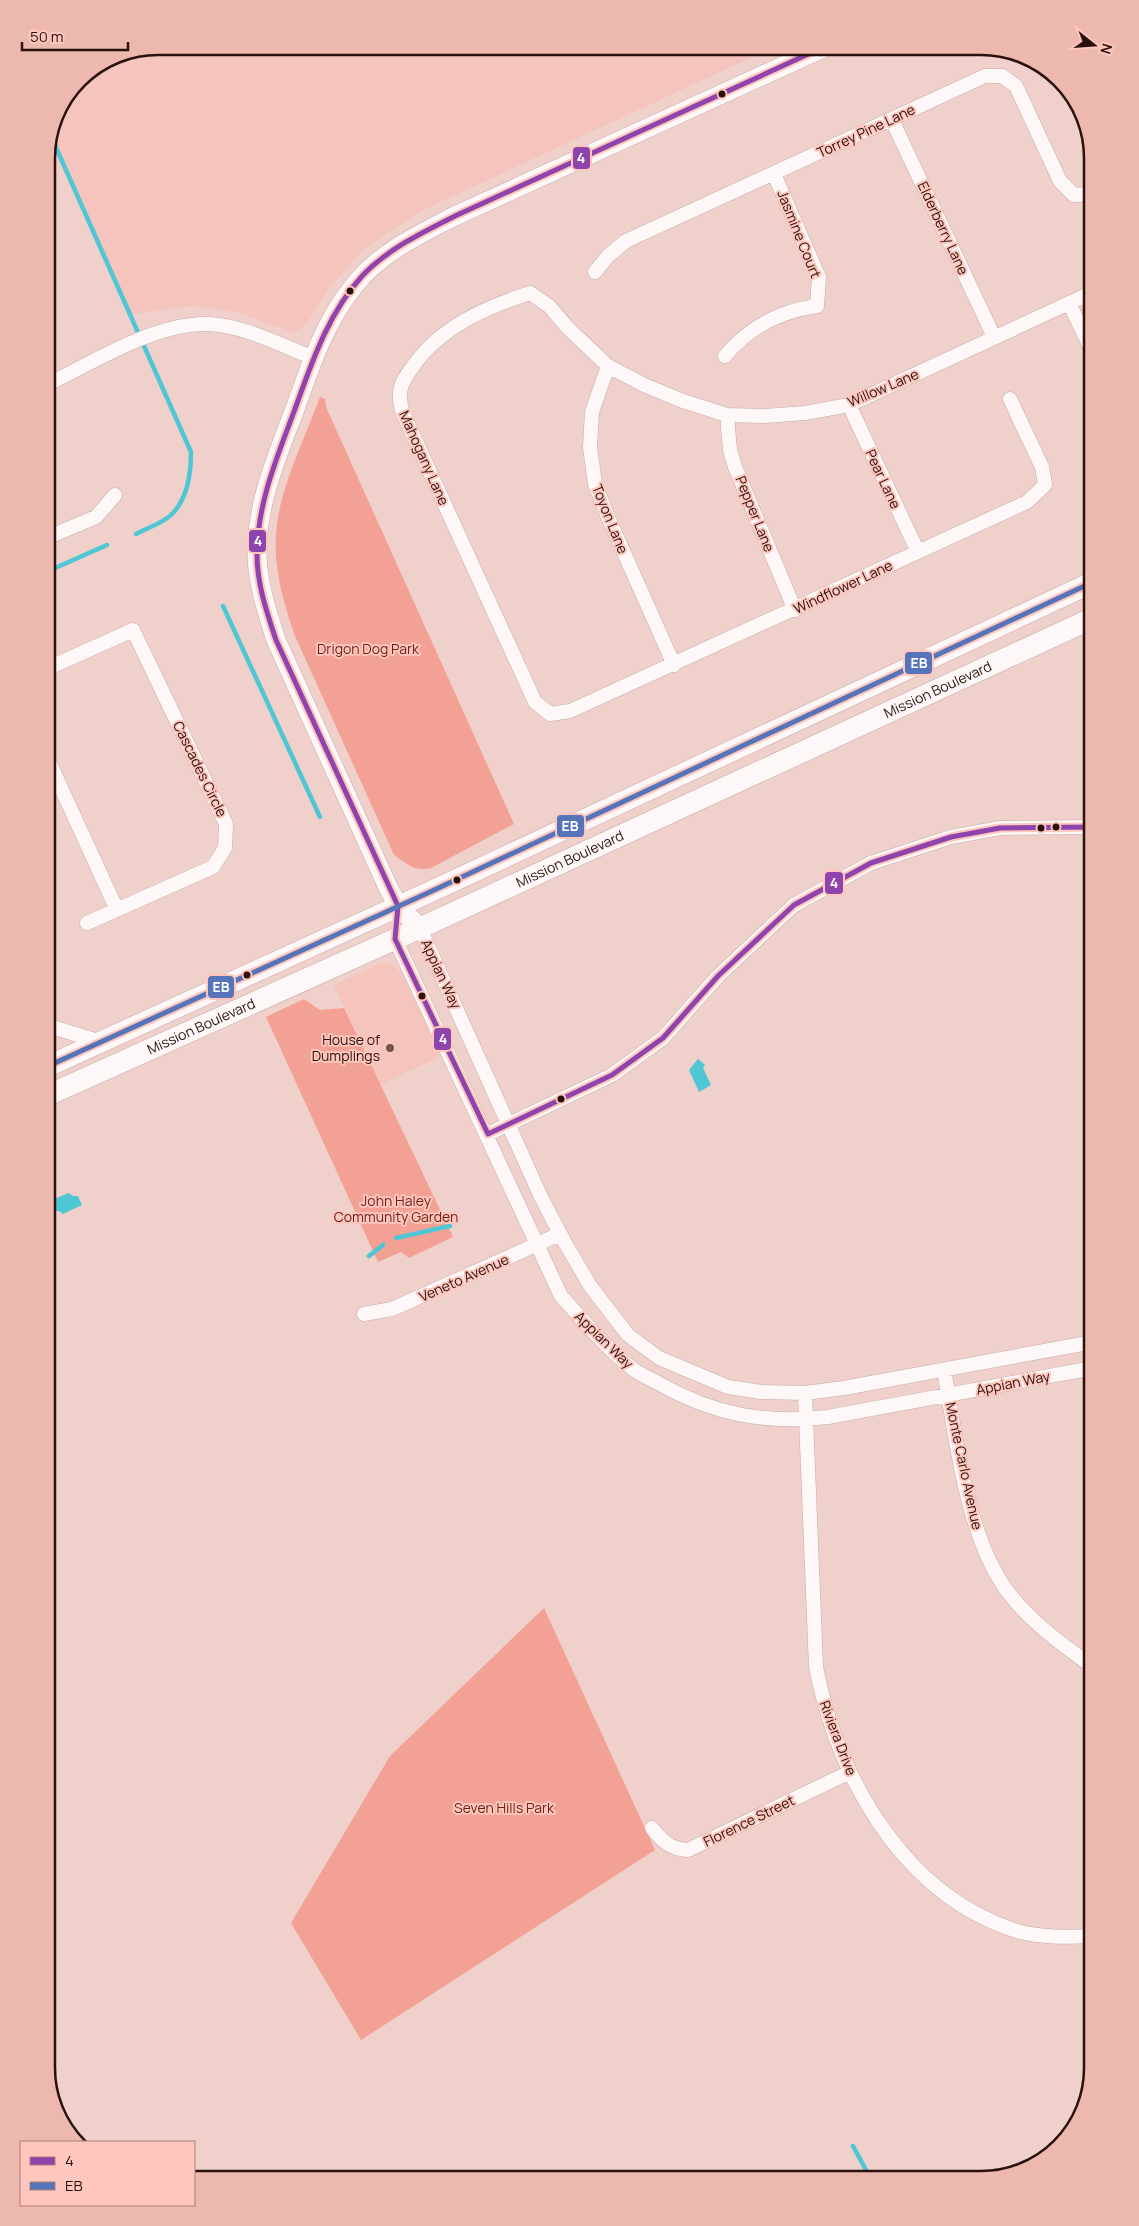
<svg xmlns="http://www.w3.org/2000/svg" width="1139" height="2226" font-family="Manrope,sans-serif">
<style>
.built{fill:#f5c4bc}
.green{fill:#f4a195}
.water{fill:#4ec6d4}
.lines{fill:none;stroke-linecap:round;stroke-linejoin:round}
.stream{stroke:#4ec6d4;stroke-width:4.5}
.street-casing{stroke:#c7aca9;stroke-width:15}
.secondary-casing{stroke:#c7aca9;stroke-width:20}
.primary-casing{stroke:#c7aca9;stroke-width:22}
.street{stroke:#fdf8f7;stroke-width:14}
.secondary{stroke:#fdf8f7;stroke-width:19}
.primary{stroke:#fdf8f7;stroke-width:21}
.bus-1-casing{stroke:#fec6bc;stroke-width:9}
.bus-2-casing{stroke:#fec6bc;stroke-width:9}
.bus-1{stroke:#8e44ad;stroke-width:5}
.bus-2{stroke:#5674b9;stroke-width:5}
.bus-dot{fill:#2a110e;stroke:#fec6bc;stroke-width:2}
.poi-dot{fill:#6f5450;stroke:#fec6bc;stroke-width:2}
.labels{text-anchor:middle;stroke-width:4;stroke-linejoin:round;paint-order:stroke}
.street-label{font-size:14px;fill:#2a110e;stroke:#fec6bc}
.park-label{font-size:14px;fill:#6e1f16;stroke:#fec6bc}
.poi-label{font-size:14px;fill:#2a110e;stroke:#fec6bc;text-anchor:end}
.rim{fill:none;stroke:#2a110e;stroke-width:2.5}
.line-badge{stroke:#fec6bc;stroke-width:2}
.badge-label{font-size:14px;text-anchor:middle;font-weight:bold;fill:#fff}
</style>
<rect width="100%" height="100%" fill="#efd0cb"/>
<path class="built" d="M158,46H776L421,211L365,248L331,286L305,326L293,332L237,312L193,306L132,314L49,140L55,115L79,79L115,55Z
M380,963L391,964L401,972L441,1056L380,1085L334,985Z"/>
<path class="green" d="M320,397L325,399L326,407L514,824L431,868C415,872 407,864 394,855L295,636C282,599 272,563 277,524C282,484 306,435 320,397Z
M304,999L320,1010L344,1008L453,1237L409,1258L401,1252L378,1262L266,1017Z
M544,1608L655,1850L361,2040L291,1923L390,1756Z"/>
<path class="water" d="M698,1059L705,1065L703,1068L711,1085L699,1092L689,1070Z
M69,1193L73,1196H78L82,1205L63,1214L59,1211H53L49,1201Z"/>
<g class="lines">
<path class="stream" d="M50,134L191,452C191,473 188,499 171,515C163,523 147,528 136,534
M46,572L107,545
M223,606L320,817
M396,1238L450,1226
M369,1256L383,1245
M853,2146L866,2170L863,2180"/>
<defs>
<path id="street" d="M892,120L994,337
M595,272L608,256L626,241L985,76H1002L1016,86L1060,181L1074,195L1093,194
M1069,303L1093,353
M725,356C749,327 779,311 817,306L819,277L774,174
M608,366L592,412L590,447L595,484L608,517L674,665
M46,385C94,362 156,322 209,324C242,325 283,346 314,358
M1010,399L1042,467L1045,485L1027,502L570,711L550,714L535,702L402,411C401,406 399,398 400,392C401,382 408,373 414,365C441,327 486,307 530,293L549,306L567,327L608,366L644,385L683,401L727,415L765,416L805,413L849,405L1093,292
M849,405L918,552
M727,415L730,450L735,467L795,610
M46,538L96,517L115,495
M46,669L133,630L226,824L225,848L213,867L87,923
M46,755L117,910
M420,928L541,1197L565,1243L591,1287L628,1335L659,1358L728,1387L761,1392L805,1393L844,1388L1093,1342
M395,939L561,1296C584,1321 606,1348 633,1369C641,1375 651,1379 660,1384C715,1415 765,1424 828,1417L1093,1368
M46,1025L101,1042
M488,1134L612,1075L663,1038L718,976L794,905L871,863L951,837L1000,828L1093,827
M364,1314L392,1309L560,1234
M944,1370C956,1437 965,1525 1001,1582C1023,1617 1060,1643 1093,1667
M805,1393L816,1667C838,1778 903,1895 1017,1931C1041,1938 1068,1937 1093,1936
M652,1828C662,1841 670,1849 688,1850L850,1772"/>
<path id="secondary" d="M420,928L398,906L387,885L276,640C267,612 258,585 257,556C256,504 277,456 295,409C310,367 324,323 353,287C379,253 418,235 455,216L827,46"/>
<g id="primary">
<path d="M46,1067L432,891L1093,582"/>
<path id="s1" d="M46,1096L420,928L1093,618"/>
</g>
</defs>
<use href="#street" class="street-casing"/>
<use href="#secondary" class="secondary-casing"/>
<use href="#primary" class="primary-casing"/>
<use href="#street" class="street"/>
<use href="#secondary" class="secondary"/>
<use href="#primary" class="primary"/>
<defs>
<path id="bus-1" d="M826,46L455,216C423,232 388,249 363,275C328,313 312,362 295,409C277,457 257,504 257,555C257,584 267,613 276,640L398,906L395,939L488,1134L612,1075L663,1038L718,976L794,905L871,863L951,837L1000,828L1093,827"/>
<path id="bus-2" d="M46,1067L432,891L1093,582"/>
</defs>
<use href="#bus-1" class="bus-1-casing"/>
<use href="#bus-2" class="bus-2-casing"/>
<use href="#bus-1" class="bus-1"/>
<use href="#bus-2" class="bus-2"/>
</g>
<g class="bus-dot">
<circle cx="722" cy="94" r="4.5"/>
<circle cx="350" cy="291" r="4.5"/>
<circle cx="1056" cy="827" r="4.5"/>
<circle cx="1041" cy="828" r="4.5"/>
<circle cx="457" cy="880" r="4.5"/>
<circle cx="247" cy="975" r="4.5"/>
<circle cx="422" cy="996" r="4.5"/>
<circle cx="561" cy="1099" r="4.5"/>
</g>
<circle class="poi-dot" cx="390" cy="1048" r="5"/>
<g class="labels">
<g class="street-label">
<text transform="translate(866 131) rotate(-25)" y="5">Torrey Pine Lane</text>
<text transform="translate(943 228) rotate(65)" y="5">Elderberry Lane</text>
<text transform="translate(799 234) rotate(68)" y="5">Jasmine Court</text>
<text transform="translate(883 388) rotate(-23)" y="5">Willow Lane</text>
<text transform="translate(424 458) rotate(66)" y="5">Mahogany Lane</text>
<text transform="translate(883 479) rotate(65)" y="5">Pear Lane</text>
<text transform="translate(755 514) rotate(68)" y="5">Pepper Lane</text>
<text transform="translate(610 519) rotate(68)" y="5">Toyon Lane</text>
<text transform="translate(843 587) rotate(-25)" y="5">Windflower Lane</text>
<text dy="5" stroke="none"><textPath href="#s1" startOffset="980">Mission Boulevard</textPath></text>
<text transform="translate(200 769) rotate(64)" y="5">Cascades Circle</text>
<text dy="5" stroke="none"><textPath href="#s1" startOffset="575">Mission Boulevard</textPath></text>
<text transform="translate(441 974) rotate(65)" y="5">Appian Way</text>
<text dy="5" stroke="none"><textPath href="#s1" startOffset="170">Mission Boulevard</textPath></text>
<text transform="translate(464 1278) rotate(-24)" y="5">Veneto Avenue</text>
<text transform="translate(604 1340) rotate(44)" y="5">Appian Way</text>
<text transform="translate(1013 1383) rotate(-11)" y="5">Appian Way</text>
<text transform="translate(964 1466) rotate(78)" y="5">Monte Carlo Avenue</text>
<text transform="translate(838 1738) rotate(69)" y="5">Riviera Drive</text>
<text transform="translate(749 1821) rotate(-26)" y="5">Florence Street</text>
</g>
<g class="park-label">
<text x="368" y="654">Drigon Dog Park</text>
<text x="396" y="1206">John Haley<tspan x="396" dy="16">Community Garden</tspan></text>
<text x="504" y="1813">Seven Hills Park</text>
</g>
<g class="poi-label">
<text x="380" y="1045">House of<tspan x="380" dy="16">Dumplings</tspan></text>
</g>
</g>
<path d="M0 0H1139V2226H0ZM158 55H981A103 103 0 0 1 1084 158V2068A103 103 0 0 1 981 2171H158A103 103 0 0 1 55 2068V158A103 103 0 0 1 158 55Z" fill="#edb8ae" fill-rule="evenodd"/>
<path class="rim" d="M158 55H981A103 103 0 0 1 1084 158V2068A103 103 0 0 1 981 2171H158A103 103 0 0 1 55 2068V158A103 103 0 0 1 158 55Z"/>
<g class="line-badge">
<rect x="572" y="146" width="19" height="24" rx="5" fill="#8e44ad"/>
<rect x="248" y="529" width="19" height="24" rx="5" fill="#8e44ad"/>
<rect x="904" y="651" width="29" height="24" rx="5" fill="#5674b9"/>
<rect x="556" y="814" width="29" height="24" rx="5" fill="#5674b9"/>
<rect x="824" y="871" width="20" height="24" rx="5" fill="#8e44ad"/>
<rect x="207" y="975" width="28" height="24" rx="5" fill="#5674b9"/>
<rect x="433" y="1027" width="19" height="24" rx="5" fill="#8e44ad"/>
</g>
<g class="badge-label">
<text x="581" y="163">4</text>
<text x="258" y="546">4</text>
<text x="919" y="668">EB</text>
<text x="570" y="831">EB</text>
<text x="834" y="888">4</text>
<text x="221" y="992">EB</text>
<text x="443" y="1044">4</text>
</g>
<rect x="20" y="2141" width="175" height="65" fill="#fec6bc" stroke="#a97e76"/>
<rect x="30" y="2157" width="25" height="8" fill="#8e44ad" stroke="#a97e76"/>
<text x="65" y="2166" font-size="15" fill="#2a110e">4</text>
<rect x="30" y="2182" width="25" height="8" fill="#5674b9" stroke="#a97e76"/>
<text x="65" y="2191" font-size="15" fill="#2a110e">EB</text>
<g transform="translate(1094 45) rotate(107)" stroke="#fec6bc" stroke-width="4" paint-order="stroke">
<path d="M0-4L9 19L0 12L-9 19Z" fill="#2a110e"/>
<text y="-8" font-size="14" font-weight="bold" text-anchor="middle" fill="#2a110e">N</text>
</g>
<path d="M22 42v8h106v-8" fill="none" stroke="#2a110e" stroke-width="2.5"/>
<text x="30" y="42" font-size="15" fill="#2a110e" stroke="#fec6bc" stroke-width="4" paint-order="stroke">50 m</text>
</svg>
